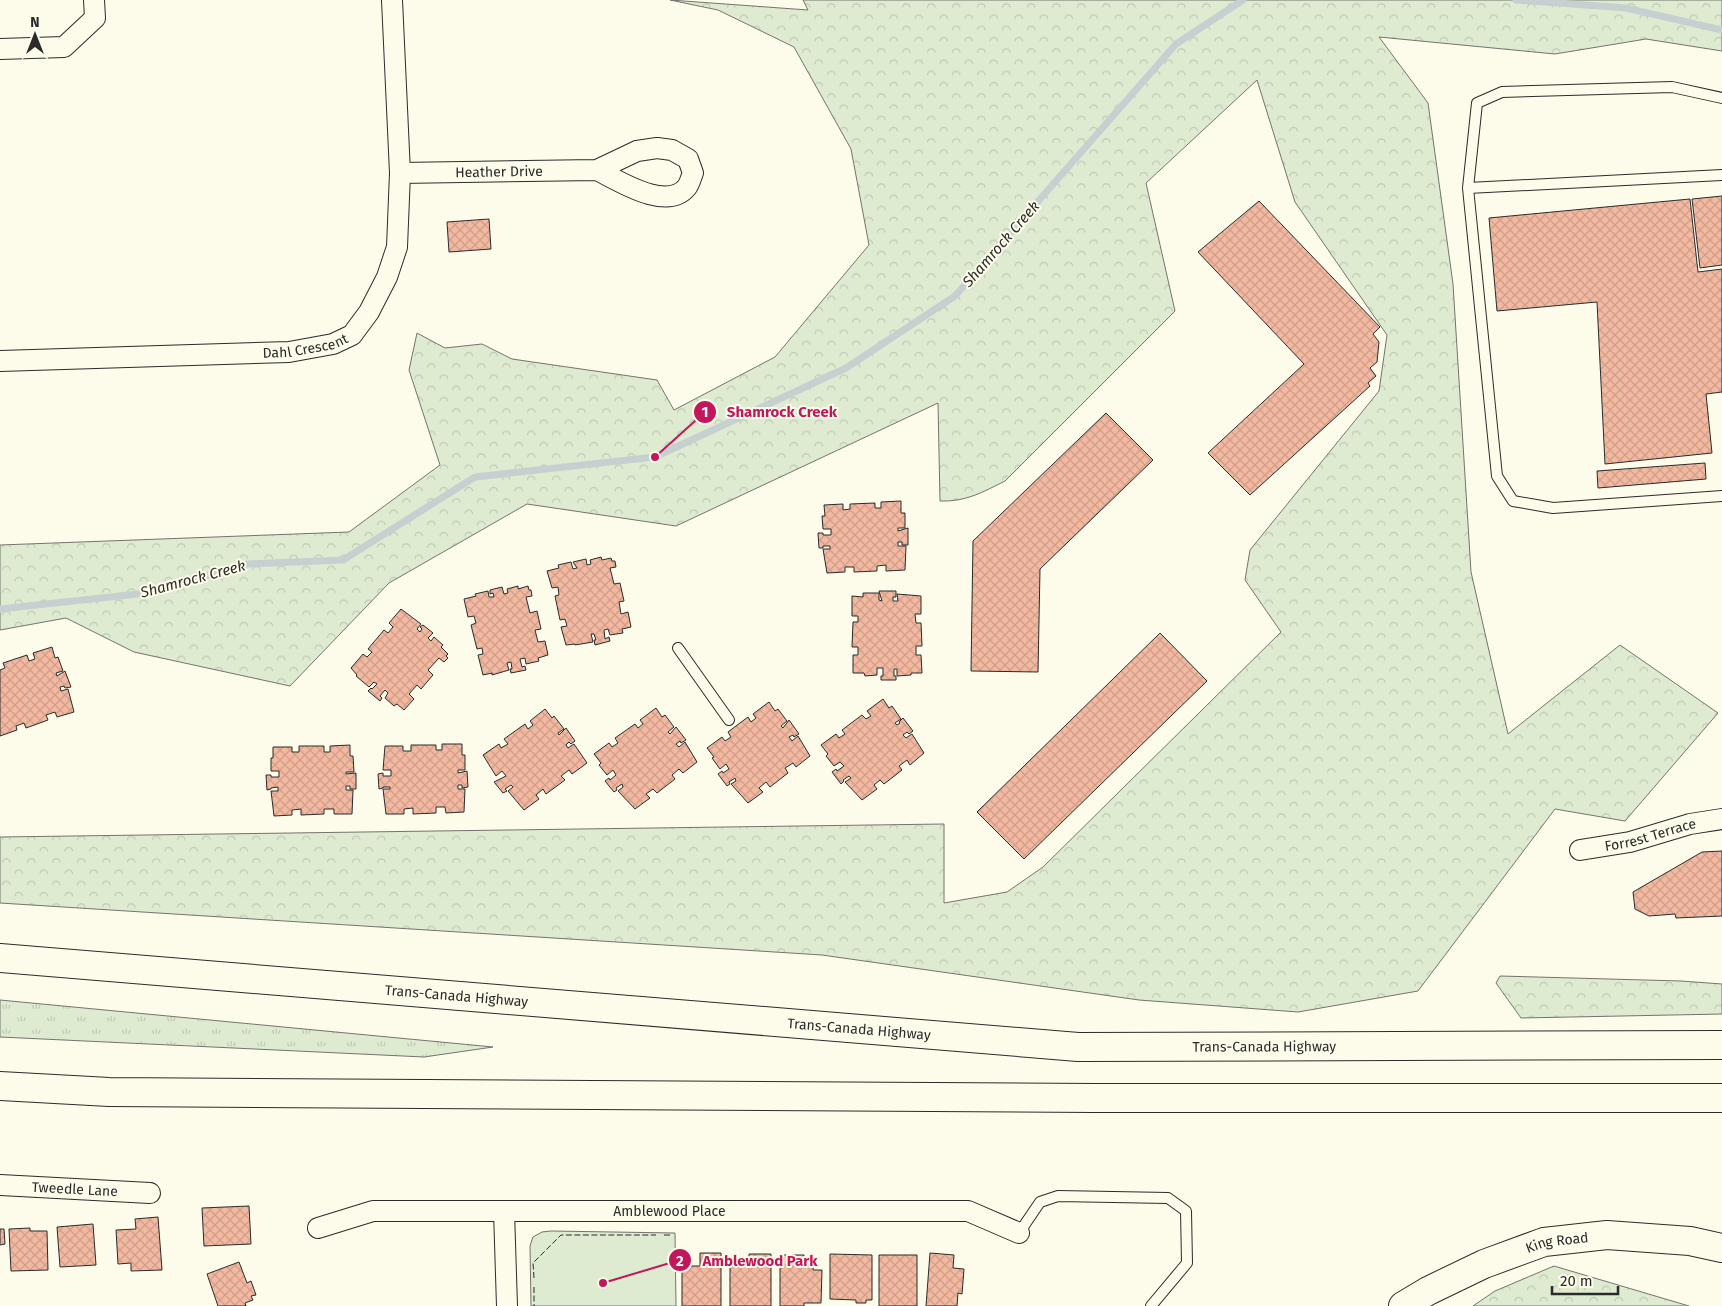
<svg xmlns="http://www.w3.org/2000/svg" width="1722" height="1306" font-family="'Fira Sans',sans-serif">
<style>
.grass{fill:url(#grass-tufts);stroke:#74746e}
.forest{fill:url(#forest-crowns);stroke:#74746e}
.green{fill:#deebd1;stroke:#74746e}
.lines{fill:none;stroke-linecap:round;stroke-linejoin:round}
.stream{stroke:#c7d0d0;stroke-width:7}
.building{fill:url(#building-cross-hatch);stroke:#2b2b2b}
.lane-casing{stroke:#2b2b2b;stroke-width:12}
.street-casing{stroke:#2b2b2b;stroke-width:22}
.secondary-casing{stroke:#2b2b2b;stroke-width:30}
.highway-casing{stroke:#2b2b2b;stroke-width:30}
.lane{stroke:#fdfbea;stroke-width:10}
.street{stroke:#fdfbea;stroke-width:20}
.secondary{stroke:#fdfbea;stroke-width:28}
.highway{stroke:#fdfbea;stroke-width:28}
.fence{stroke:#2b2b2b;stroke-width:1;stroke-dasharray:6 2.5;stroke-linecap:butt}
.labels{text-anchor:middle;stroke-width:4;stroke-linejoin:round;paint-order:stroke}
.street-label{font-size:14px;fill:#2b2b2b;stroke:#fdfbea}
.water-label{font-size:15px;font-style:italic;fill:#2b2b2b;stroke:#fdfbea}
.leader{fill:none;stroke:#c2185b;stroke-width:2}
.callout-dot{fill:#c2185b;stroke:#fdfbea;stroke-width:2}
.mark-label{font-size:15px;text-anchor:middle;font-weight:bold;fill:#fff}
.callout-label{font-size:15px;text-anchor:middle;font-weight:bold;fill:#c2185b;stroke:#fdfbea;stroke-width:4;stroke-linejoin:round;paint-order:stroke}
</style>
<defs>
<pattern id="grass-tufts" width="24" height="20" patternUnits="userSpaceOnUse" patternTransform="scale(1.25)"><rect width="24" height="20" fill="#deebd1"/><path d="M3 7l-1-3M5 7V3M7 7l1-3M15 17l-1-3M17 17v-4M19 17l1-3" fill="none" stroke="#bfcab4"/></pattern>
<pattern id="forest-crowns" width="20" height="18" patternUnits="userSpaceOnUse" patternTransform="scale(1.25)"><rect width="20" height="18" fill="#deebd1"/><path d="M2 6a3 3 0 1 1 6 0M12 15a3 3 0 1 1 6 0" fill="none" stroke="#bfcab4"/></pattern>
<pattern id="building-cross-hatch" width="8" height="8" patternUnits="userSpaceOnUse" patternTransform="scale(1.25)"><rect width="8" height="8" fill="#f2b8a0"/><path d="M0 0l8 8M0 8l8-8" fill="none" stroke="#d09e8a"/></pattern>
</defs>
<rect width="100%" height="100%" fill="#fdfbea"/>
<path class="grass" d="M0,1000L493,1047L424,1057L0,1037Z"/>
<path class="forest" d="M670,0L808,10L803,0H1722V51L1646,39L1555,54L1379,37L1428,103L1453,284L1471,572L1508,734L1620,645L1718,713L1625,821L1555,809L1418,991L1298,1012L1139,1000L822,955L0,903V837L944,824V903L1007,892L1043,867L1281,632L1245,580L1250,550L1379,391L1387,335L1295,202L1257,80L1146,183L1175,311L1005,481C983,492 966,502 940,501L938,403L676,526L527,504L389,583L290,686L134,652L66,618L0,630V545L349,532L440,465L409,370L417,333L445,348L482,344L512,359L657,380L674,410L775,357L869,245L851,149L794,47L718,10Z
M1500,976L1681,981L1722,984V1014L1521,1018L1496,983Z
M1554,1266L1689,1306H1473L1495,1291Z"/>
<path class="green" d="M551,1231L675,1233L676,1306H531L530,1246L533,1237L542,1232Z"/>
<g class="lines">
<path class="stream" d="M1516,0L1626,8L1722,30
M0,609L147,593L247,564L343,560L475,477L655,457L846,368L955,296L1176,44L1243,0"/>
</g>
<path class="building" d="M1722,196V265L1700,268L1692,199Z
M1690,199L1698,272L1722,269V392L1706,394L1712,453L1605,464L1597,302L1497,311L1489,218Z
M1259,201L1380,327L1373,334L1379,342L1377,362L1370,368L1376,376L1368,383L1370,386L1250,495L1208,453L1304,364L1198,252Z
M489,219L491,249L449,252L447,222Z
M1106,413L1153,460L1040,569L1038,672L971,671L973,541Z
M1705,463L1706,479L1598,488L1597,471Z
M901,501V513H905V528H898V531L908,528V545H902V542H898V546H906L905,570L886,571V565L877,566V571L854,572V567H845V572L827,573L823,549H830V546H823V548H819L818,533H823V535H831V529H823L822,516H825L824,505L843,504V510L850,509V504L875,503V508H881V502Z
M601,557L602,560L611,558L612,561H615L616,567L610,568L614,584L620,583L624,601L619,602L621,614L628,612L631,627L622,629L623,633L610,635L608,629L604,630L605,639L609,637L610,641L595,645L594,640H596L594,634H591L593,642L575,645V644L566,645L561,627L567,626L565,619L560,620L555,596L559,595L558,587L552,588L547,571L559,568L558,565L571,562L573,569L577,568L573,562L586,559L587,565L591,564L590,560Z
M518,586V589L528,586L529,590H531L532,596L526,597L530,613L537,611L541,629L535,630L538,642L545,641L548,655L538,658L539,661L526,664L525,658L520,659L522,667L525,666L526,670L511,673L510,669H512L511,662L507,663L509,670L492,675V673L483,675L478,655L483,654L482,648L477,649L471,625L476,623L474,616L468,617L464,599L476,596L475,594L488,591L489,597H494L493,593L490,594V590L502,587L504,594L508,593L507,589Z
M879,591H896V597H893V601H898L897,594L921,596V614H915L916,623H921L922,646H916V655H921L922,673H911V675L897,676V669H894V676H896V680H881V676H883V668H877V675L865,676L864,673H853V655H858V647H852L853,622H858V616H852V596L863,597V593H879V600L882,601Z
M401,609L421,624L417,629L420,632L422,629L420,627L423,625L433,633L428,638L431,641L434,637L443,645L441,647L448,654L446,656L448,658L444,662L439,658L428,670L433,675L421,689L417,685L409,694L414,699L404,710L397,704L394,706L385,698L388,693L385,690L380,696L382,698L380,701L368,691L371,688L372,689L377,684L374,682L369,687L356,676L357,675L351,668L363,654L367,657L372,652L368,649L384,630L388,633L393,627L389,623Z
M1160,633L1207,681L1024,859L977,812Z
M52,647L55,658L58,657L63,671L56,673L57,676L65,671L71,687L65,688L64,686L60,687L61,691L68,689L74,712L57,717L55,712L46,715L48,720L26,728L24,723L16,726L17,730L0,736V670L5,668L3,663L27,655L29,661L35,659L33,653Z
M883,699L889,708L892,706L901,719L895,723L897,725L900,723L899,722L903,718L913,731L909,734L907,732L903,735L906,738L912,734L924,753L910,765L907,760L899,766L902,770L884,784L880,780L874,785L877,789L862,800L845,782L851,778L849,776L843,780L844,781L841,784L832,772L836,769L837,771L844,766L840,762L834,766L826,756L828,754L821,745L836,734L839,738L845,734L842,730L862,715L866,719L871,716L867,711Z
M769,702L775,711L778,709L787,721L781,726L783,728L789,720L799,734L794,737L793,735L789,737L792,741L798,736L810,756L796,767L793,763L785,768L788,773L770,787L766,782L759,788L763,792L748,803L731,784L736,781L735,778L729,782L730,784L727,786L718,774L722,771L723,773L729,769L726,764L720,769L712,758L714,757L707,748L722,737L725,741L731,737L728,732L748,717L751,722L756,718L753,714Z
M656,708L662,717L665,715L674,727L668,732L670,734L676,727L686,740L681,743L680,741L676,744L679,747L685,742L697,762L683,773L679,769L672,775L675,779L657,793L653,789L646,794L650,798L635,809L618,791L623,787L622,784L616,788L617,790L614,792L605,781L609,778L610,780L616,775L613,770L607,775L599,765L601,763L594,754L609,743L612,747L618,743L615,738L635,724L638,728L643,724L640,720Z
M545,709L552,718L554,716L564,729L558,733L559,735L566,728L575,741L571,744L569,742L566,745L568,748L574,744L587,763L572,774L569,770L561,776L565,780L546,794L543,789L536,795L539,799L524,810L508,791L513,787L511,785L505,789L507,791L503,793L494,782L506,776L502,771L496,776L483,755L499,744L501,748L508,744L504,739L525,724L528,729L533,725L530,721Z
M442,744H462V755H465V770H458V773L467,771L468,787L462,788V785H458V789H465L464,812L446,813L445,807H436V813L413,814V808L404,809V814H386L383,789H390V787H383V788L379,789L378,774L383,773V776H391V770H383L385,746H403V751H411V745H436V750H442Z
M350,745V756H353L354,772H346V774L356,773V789H350V786H346V790H353L352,814H334V809H324V814L301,815V809L292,810V815L274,816L271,791H278V787L271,788V789L267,790L266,775H271V777H279V771H271V758H273V747H292V752H299V746H324V752H330V746Z
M1722,851V916L1676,918L1675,914L1649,916L1635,909L1633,892L1702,852Z
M249,1206L251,1244L204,1246L202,1208Z
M158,1217L162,1270L131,1271V1263L118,1264L116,1230L136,1229L135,1219Z
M93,1224L96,1265L60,1267L57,1227Z
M30,1228V1231H47L48,1270L11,1271L9,1229Z
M0,1229H4L5,1244L0,1245Z
M700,1253H721V1306H682V1266H700Z
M930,1253L954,1255L953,1268L964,1269L962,1294L958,1293L957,1306H926Z
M749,1254H771V1306H730V1266H749Z
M830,1254L872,1255V1300H866V1303H856V1300L830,1299Z
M780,1255H804V1259H814L813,1270H822L821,1303H804V1306H780Z
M879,1255H917V1306H879Z
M239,1262L247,1283L251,1281L256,1295L251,1296L253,1300L245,1303L246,1306H218L207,1274Z"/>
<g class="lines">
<defs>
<path id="lane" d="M1722,175L1468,188L1497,476L1513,501L1553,508L1722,496
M1468,188L1477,103L1502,92L1672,87L1722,98
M678,648L729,720
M1019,1233L1040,1202L1058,1196L1168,1198L1186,1211L1187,1263L1151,1306"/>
<g id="street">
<path d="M0,49L64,47L95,18L94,0"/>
<path id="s1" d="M400,173L597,170L637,151L657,148L672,150L688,159L693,173C691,177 690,183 687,187C667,212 619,181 597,170"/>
<path id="s2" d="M0,361L289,352L333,344L352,335L369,312L387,277L397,247L400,173L392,0"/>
<path id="s3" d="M1580,850L1630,842L1690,824L1722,819"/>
<path id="s4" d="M0,1185L150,1193"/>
<path d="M504,1211L507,1306"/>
<path id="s5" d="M318,1228L373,1211H968L1019,1233"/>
</g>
<g id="secondary">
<path id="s6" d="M1403,1306L1428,1291L1484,1264L1544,1242L1607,1235L1690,1241L1722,1248"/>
</g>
<g id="highway">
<path id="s7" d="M0,958L1078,1047L1722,1045"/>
<path d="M0,1086L109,1092L1095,1098H1722"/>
</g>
</defs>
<use href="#lane" class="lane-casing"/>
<use href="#street" class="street-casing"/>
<use href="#secondary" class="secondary-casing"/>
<use href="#highway" class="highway-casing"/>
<use href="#lane" class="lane"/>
<use href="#street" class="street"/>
<use href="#secondary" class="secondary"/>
<use href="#highway" class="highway"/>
<path class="fence" d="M664,1235H672
M534,1278L533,1263L561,1235H656
M534,1287V1306"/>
</g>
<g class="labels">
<g class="street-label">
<text dy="5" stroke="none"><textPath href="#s1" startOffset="99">Heather Drive</textPath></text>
<text dy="5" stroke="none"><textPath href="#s2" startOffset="306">Dahl Crescent</textPath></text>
<text dy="5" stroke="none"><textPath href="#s3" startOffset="72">Forrest Terrace</textPath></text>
<text dy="5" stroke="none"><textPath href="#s7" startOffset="458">Trans-Canada Highway</textPath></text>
<text dy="5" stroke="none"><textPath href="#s7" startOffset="862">Trans-Canada Highway</textPath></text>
<text dy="5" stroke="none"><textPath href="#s7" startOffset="1268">Trans-Canada Highway</textPath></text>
<text dy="5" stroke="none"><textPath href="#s4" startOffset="75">Tweedle Lane</textPath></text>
<text dy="5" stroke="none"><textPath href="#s5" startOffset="354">Amblewood Place</textPath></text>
<text dy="5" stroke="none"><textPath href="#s6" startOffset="168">King Road</textPath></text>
</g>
<g class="water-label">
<text transform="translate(1001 244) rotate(-49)" y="5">Shamrock Creek</text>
<text transform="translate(193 579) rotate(-15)" y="5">Shamrock Creek</text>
</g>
</g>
<path class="leader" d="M655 457L705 412M603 1283L680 1260"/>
<g class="callout-dot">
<circle cx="655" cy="457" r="5"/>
<circle cx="603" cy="1283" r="5"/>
<circle cx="705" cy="412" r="12"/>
<circle cx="680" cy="1260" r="12"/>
</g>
<g class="mark-label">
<text x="705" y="417">1</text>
<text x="680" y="1266">2</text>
</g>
<g class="callout-label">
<text x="782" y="417">Shamrock Creek</text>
<text x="760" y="1266">Amblewood Park</text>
</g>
<g transform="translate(35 35)" stroke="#fdfbea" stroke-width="4" paint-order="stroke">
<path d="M0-4L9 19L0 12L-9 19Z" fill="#2b2b2b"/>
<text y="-8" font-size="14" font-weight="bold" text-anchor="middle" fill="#2b2b2b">N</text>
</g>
<path d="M1552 1286v8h66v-8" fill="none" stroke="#2b2b2b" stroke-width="2.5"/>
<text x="1560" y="1286" font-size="15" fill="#2b2b2b" stroke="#fdfbea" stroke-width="4" paint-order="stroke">20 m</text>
</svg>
